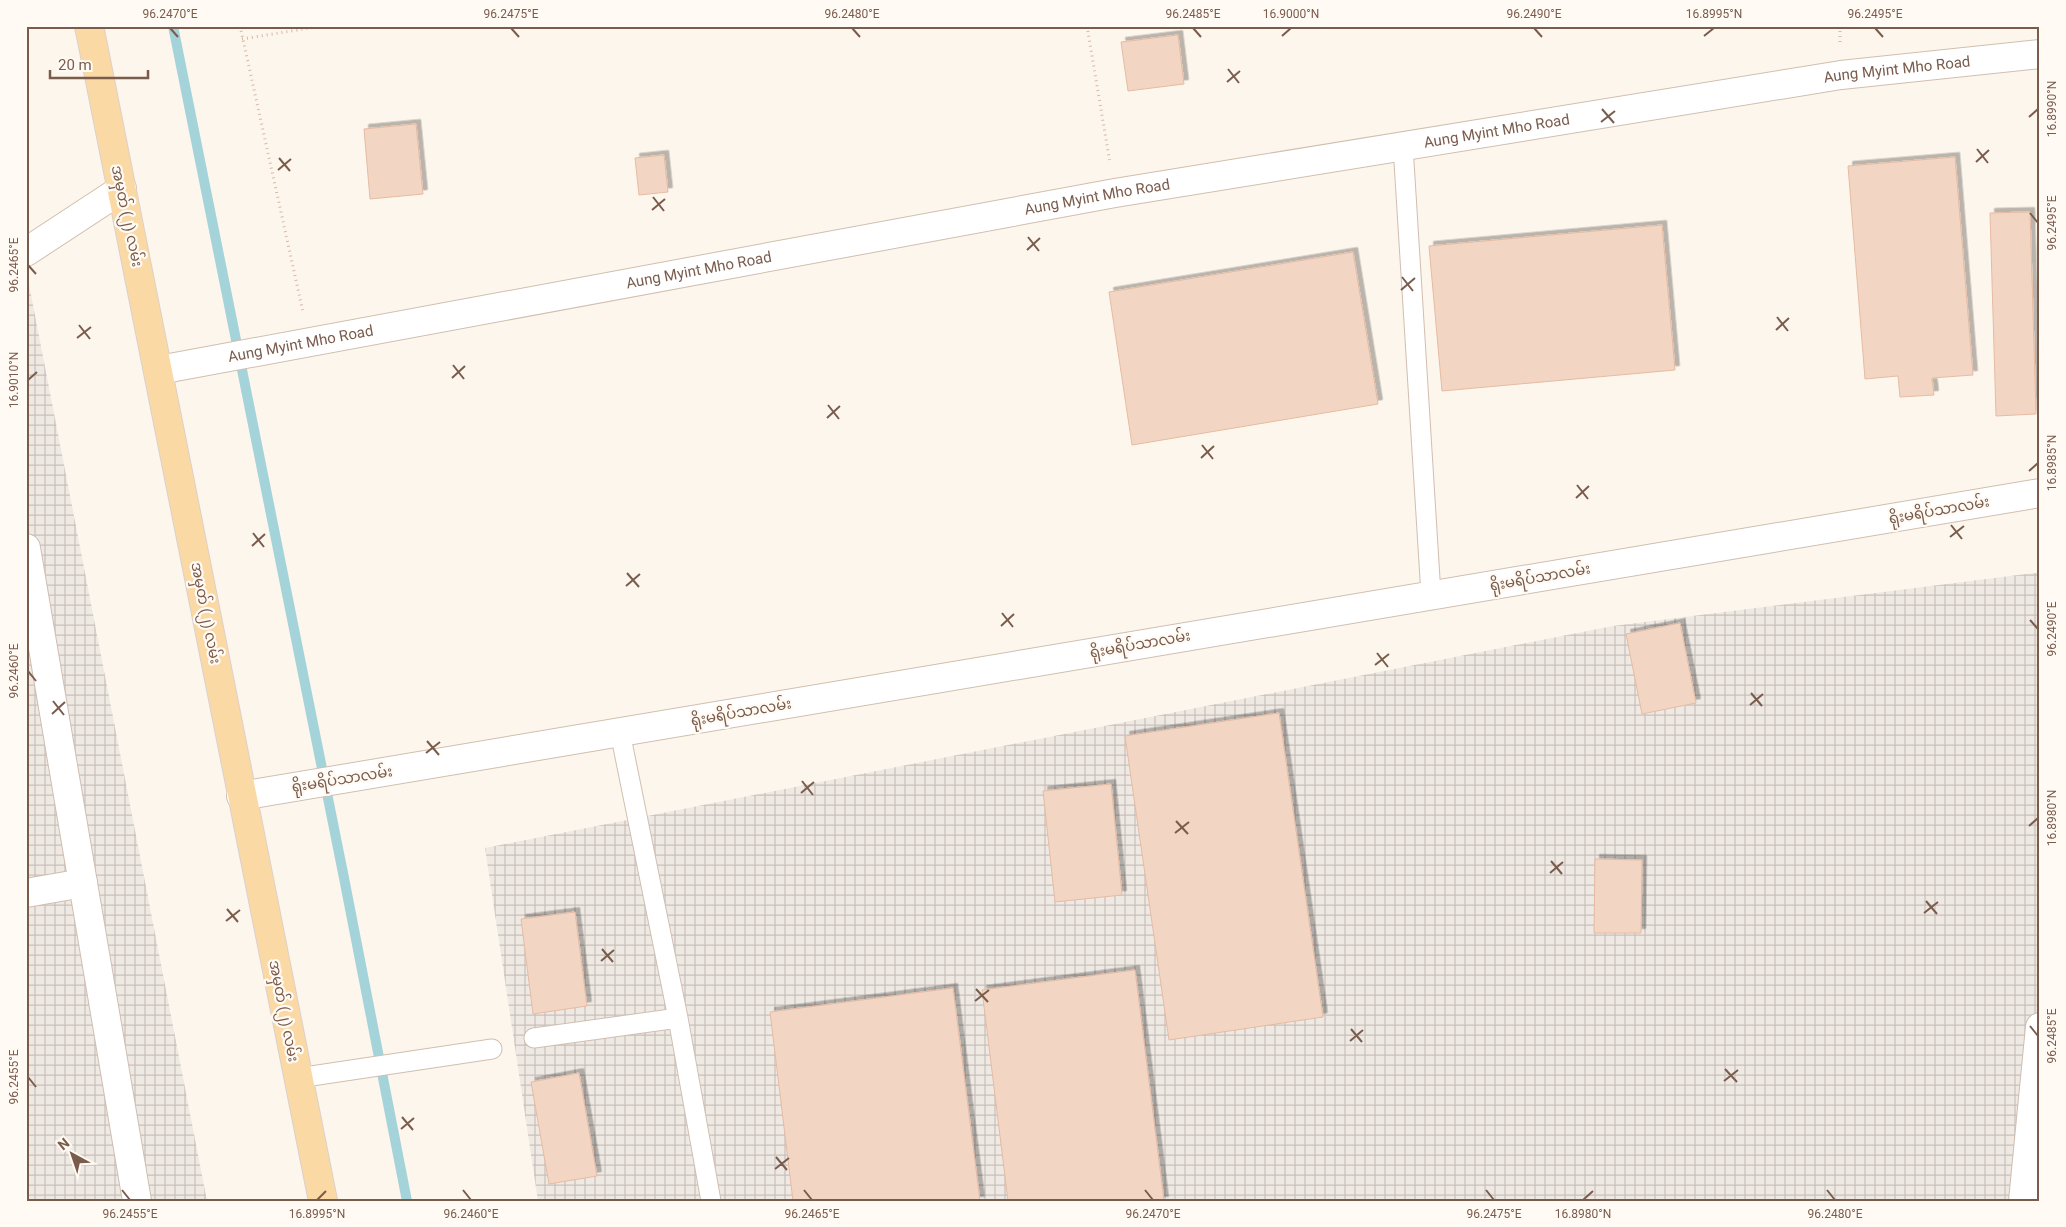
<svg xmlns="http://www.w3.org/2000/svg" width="2066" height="1227" font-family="Roboto,'Noto Sans Myanmar',sans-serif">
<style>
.industrial{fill:url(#industrial-grid)}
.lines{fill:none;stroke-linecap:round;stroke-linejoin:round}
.stream{stroke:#a5d3da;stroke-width:10}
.building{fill:#f3d5c3;stroke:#e6bba3;filter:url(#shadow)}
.service-casing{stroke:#d1beb0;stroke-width:21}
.minor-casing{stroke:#d1beb0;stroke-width:30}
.tertiary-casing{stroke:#d1beb0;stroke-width:30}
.primary-casing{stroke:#dad1cd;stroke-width:30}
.path{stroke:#d9b8a5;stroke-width:3;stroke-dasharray:1 4;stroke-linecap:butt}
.service{stroke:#fff;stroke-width:19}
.minor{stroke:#fff;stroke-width:28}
.tertiary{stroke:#fff;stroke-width:28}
.primary{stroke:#fbd9a5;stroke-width:28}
.ticks{fill:none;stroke:#7a5c4d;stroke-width:2}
.labels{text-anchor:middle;stroke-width:4.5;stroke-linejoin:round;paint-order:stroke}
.street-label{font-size:15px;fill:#7a5c4d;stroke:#fffaf3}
.neatline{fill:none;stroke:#7a5c4d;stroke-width:2}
.ticks-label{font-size:12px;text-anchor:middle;fill:#7a5c4d}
</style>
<defs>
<pattern id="industrial-grid" width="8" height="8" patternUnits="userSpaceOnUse" patternTransform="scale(1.25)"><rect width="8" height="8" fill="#efe9e4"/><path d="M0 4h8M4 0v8" fill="none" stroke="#c7c0bb"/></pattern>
<filter id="shadow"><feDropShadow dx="4.5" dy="-4.5" stdDeviation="0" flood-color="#0004"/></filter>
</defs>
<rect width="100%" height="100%" fill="#fdf6ec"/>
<path class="industrial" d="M26,269L207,1201H26Z
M2034,573H2040V1201H538L485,848L1613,626Z"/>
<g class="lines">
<path class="stream" d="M173,26L344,878L407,1201"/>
</g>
<path class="building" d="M1178,35L1184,84L1128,91L1121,42Z
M416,124L423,194L370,199L364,129Z
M664,155L668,192L639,195L635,158Z
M1955,157L1973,375L1932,378L1934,395L1900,397L1898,376L1865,379L1848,166Z
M2030,212L2036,414L1996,416L1990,213Z
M1662,225L1675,370L1442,391L1429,246Z
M1353,252L1378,404L1132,445L1109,292Z
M1680,623L1696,703L1642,714L1626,634Z
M1279,713L1323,1017L1169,1040L1125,736Z
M1111,784L1122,895L1055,902L1043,791Z
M1595,859L1642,860L1641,933H1594Z
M575,912L587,1006L533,1014L521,919Z
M1135,970L1164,1201H1008L982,990Z
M953,988L980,1201H793L770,1012Z
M579,1073L597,1176L549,1184L531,1082Z"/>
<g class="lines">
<defs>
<path id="service" d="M1403,146L1431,595
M678,1018L711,1201
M534,1038L678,1018L620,732
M298,1078L492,1049"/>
<g id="minor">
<path d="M26,252L122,189"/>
<path id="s1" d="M159,370L1115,193L1841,75L2040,54"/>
<path d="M26,548L137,1201"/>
<path d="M26,893L83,883"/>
<path d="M2023,1201L2040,1027"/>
</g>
<path id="tertiary" d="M241,796L2040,493"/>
<path id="primary" d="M89,26C169,417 244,809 323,1201"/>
</defs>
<use href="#service" class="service-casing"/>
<use href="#minor" class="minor-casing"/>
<use href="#tertiary" class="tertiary-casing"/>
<use href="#primary" class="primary-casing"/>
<path class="path" d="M240,26L303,312
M1087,26L1110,163
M1840,26V44
M242,39L322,26"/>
<use href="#service" class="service"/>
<use href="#minor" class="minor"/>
<use href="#tertiary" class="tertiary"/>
<use href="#primary" class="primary"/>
</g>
<path class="ticks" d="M170,28L178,37M511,28L519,37M852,28L860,37M1193,28L1201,37M1534,28L1542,37M1875,28L1883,37M1282,36L1291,28M1704,36L1714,28M1228,69L1239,83M1227,82L1240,71M1602,109L1614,123M2029,117L2038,109M1601,122L1615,111M1977,149L1988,163M279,158L290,171M1976,162L1989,150M278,170L291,159M653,197L664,211M652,210L665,199M2030,213L2038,223M1028,237L1039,251M1027,250L1040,238M28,265L36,274M1402,277L1413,291M1401,290L1415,278M1777,317L1788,331M79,325L90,339M1776,330L1789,318M77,338L91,327M453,365L464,379M452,378L465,366M28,380L37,372M828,405L839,419M827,418L840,406M1202,445L1213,459M1201,458L1214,446M2029,471L2038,463M1577,485L1588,499M1576,498L1589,486M1951,525L1962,539M253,533L264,547M1950,537L1964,526M252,546L265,534M627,573L639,587M626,586L640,574M1002,613L1013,627M2030,620L2038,629M1001,626L1014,614M1377,653L1388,667M1375,665L1389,654M28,671L36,681M1751,693L1762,706M53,701L64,715M1750,705L1763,694M52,714L65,702M427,741L439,755M426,753L440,742M802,781L813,795M801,793L814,782M1176,821L1188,834M2029,826L2038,818M1175,833L1189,822M1551,861L1562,874M1550,873L1563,862M1926,901L1937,914M227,909L238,922M1924,913L1938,902M226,921L240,910M602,949L613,962M601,961L614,950M976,989L988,1002M975,1001L989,990M2030,1026L2038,1036M1351,1029L1362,1042M1350,1041L1363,1030M1725,1069L1737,1082M28,1077L36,1087M1724,1081L1738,1070M402,1117L413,1130M401,1129L414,1118M776,1157L787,1170M775,1169L789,1158M122,1190L130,1200M463,1190L471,1200M804,1190L812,1200M1145,1190L1153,1200M1486,1190L1494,1200M1827,1190L1835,1200M317,1200L326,1191M1583,1200L1593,1191"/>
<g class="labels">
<g class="street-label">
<text dy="5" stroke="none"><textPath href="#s1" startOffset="1764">Aung Myint Mho Road</textPath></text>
<text dy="5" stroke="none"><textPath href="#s1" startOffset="1359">Aung Myint Mho Road</textPath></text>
<text dy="5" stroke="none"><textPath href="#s1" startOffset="954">Aung Myint Mho Road</textPath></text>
<text transform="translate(127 216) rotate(78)" y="5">အမှတ် (၂) လမ်း</text>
<text dy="5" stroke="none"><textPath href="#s1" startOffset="549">Aung Myint Mho Road</textPath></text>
<text dy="5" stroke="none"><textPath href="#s1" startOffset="144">Aung Myint Mho Road</textPath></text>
<text transform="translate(1939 510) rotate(-10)" y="5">ရိုးမရိပ်သာလမ်း</text>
<text transform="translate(1540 577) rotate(-10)" y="5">ရိုးမရိပ်သာလမ်း</text>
<text transform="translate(206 613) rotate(79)" y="5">အမှတ် (၂) လမ်း</text>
<text transform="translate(1140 644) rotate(-10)" y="5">ရိုးမရိပ်သာလမ်း</text>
<text transform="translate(741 712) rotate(-10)" y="5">ရိုးမရိပ်သာလမ်း</text>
<text transform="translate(342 779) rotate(-9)" y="5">ရိုးမရိပ်သာလမ်း</text>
<text transform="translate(284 1011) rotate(79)" y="5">အမှတ် (၂) လမ်း</text>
</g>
</g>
<rect width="2066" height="1227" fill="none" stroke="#fffaf3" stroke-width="55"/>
<g transform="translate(72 1154) rotate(320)" stroke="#fffaf3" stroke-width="4" paint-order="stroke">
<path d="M0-4L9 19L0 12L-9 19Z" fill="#7a5c4d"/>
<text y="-8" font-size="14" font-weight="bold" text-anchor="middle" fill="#7a5c4d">N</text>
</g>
<path d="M50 70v8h98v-8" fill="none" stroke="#7a5c4d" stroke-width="2.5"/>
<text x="58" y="70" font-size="15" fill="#7a5c4d" stroke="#fffaf3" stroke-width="4" paint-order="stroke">20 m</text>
<rect x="28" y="28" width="2010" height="1172" class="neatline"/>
<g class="ticks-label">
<text x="170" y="18">96.2470°E</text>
<text x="511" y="18">96.2475°E</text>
<text x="852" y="18">96.2480°E</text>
<text x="1193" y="18">96.2485°E</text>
<text x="1291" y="18">16.9000°N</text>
<text x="1534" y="18">96.2490°E</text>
<text x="1714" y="18">16.8995°N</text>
<text x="1875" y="18">96.2495°E</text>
<text transform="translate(2052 109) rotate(-90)" y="4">16.8990°N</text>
<text transform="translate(2052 223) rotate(-90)" y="4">96.2495°E</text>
<text transform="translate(14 265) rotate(-90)" y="4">96.2465°E</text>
<text transform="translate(14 380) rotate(-90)" y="4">16.9010°N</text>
<text transform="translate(2052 463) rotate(-90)" y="4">16.8985°N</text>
<text transform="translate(2052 629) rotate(-90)" y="4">96.2490°E</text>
<text transform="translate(14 671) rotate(-90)" y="4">96.2460°E</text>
<text transform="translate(2052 818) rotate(-90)" y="4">16.8980°N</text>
<text transform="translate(2052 1036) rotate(-90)" y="4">96.2485°E</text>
<text transform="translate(14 1077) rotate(-90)" y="4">96.2455°E</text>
<text x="130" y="1218">96.2455°E</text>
<text x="317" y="1218">16.8995°N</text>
<text x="471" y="1218">96.2460°E</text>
<text x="812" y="1218">96.2465°E</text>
<text x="1153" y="1218">96.2470°E</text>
<text x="1494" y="1218">96.2475°E</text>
<text x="1583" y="1218">16.8980°N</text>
<text x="1835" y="1218">96.2480°E</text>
</g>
</svg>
